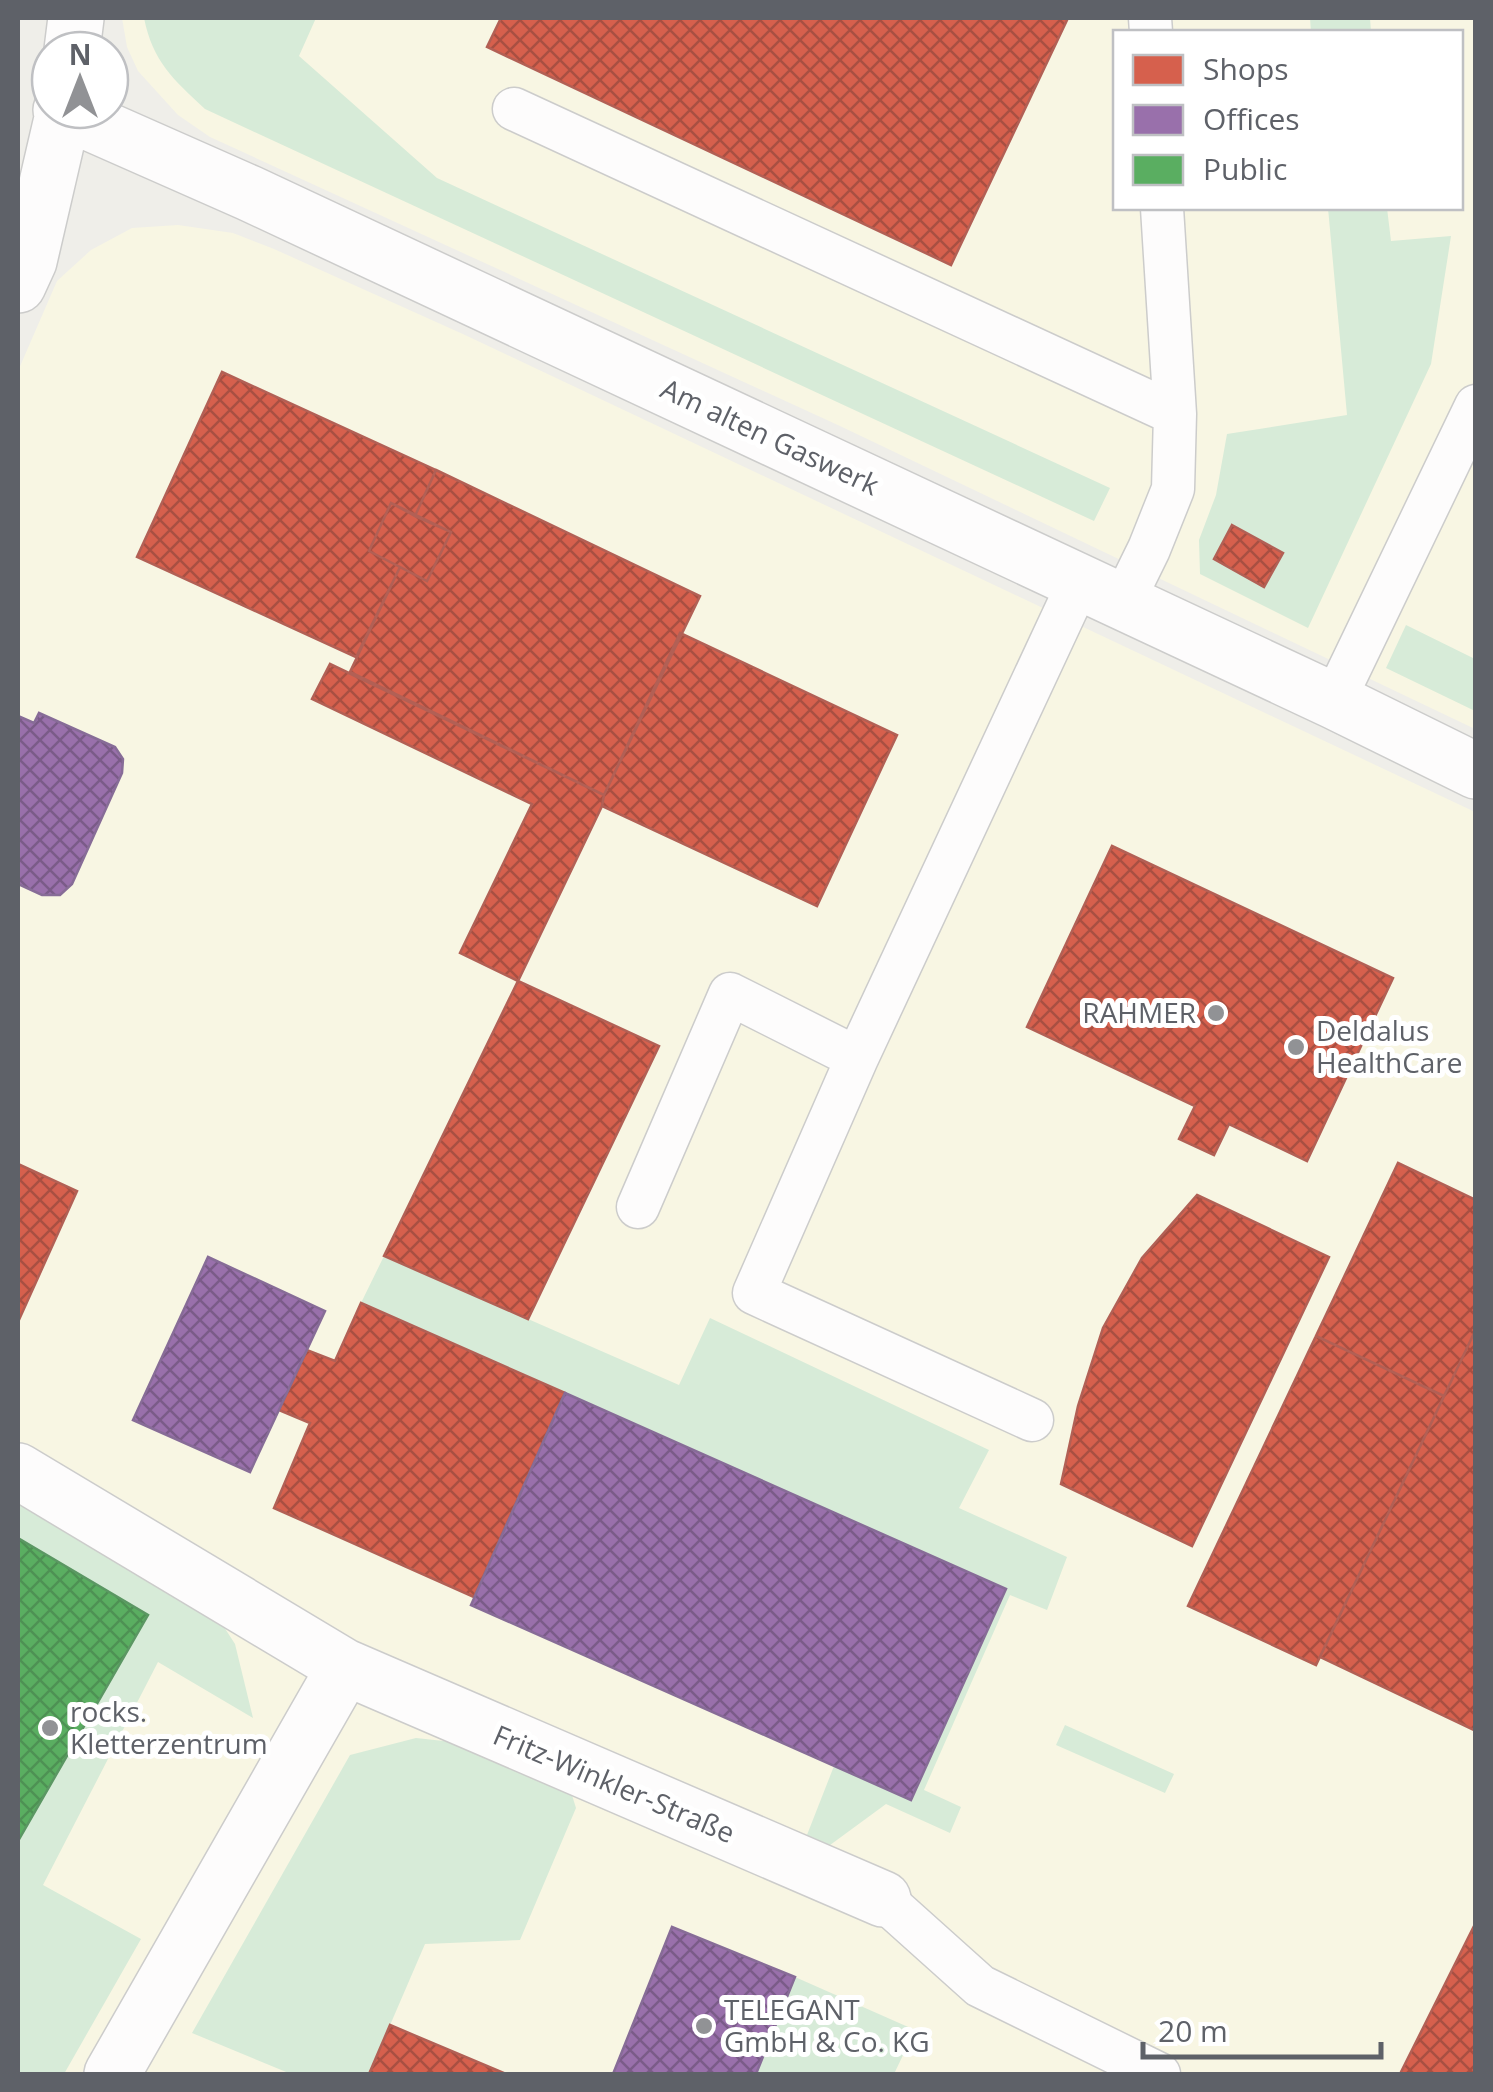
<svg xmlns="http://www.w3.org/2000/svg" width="1493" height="2092" font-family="'Open Sans',sans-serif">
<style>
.commercial{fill:#f8f6e3;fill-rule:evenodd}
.grass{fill:#d7ebd8}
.shops{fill:url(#shops-cross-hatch);stroke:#b26055;stroke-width:2.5}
.offices{fill:url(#offices-cross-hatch);stroke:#876c97;stroke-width:2.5}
.public{fill:url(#public-cross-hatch);stroke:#5b9763;stroke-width:2.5}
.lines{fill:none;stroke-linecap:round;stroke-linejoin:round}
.service-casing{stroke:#cccccb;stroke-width:45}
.minor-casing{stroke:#cccccb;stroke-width:58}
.service{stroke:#fdfcfc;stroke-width:42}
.minor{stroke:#fdfcfc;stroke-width:55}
.poi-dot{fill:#919295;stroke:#fff;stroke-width:4}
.labels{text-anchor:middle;stroke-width:10;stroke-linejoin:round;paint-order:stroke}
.street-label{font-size:28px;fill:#5e6168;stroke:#fff}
.poi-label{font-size:28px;fill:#5e6168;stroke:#fff;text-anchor:start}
</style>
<defs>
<pattern id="shops-cross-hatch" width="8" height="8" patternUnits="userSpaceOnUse" patternTransform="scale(2.5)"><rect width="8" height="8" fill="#d6604d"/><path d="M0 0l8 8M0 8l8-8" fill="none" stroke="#a84f42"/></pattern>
<pattern id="offices-cross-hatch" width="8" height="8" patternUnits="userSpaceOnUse" patternTransform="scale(2.5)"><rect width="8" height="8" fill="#9970ab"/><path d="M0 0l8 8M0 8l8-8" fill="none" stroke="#7a5b88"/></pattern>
<pattern id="public-cross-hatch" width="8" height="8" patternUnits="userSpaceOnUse" patternTransform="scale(2.5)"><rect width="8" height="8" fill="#5aae61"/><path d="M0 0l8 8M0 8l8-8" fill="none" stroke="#4e9154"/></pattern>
</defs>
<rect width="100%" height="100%" fill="#efeee9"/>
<path class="commercial" d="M122,18H1475V729L840,426L210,137L178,115L138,71L127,47ZM1116,32H1460V208H1116Z
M178,225L233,233L274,249L465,335L1475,812V2074H18V371L57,281L91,250L132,228Z"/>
<path class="grass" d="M144,18H316L299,56L437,178L1110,488L1094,521L205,109C173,79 153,62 144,18Z
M1310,18H1370L1371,32H1311Z
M1328,208H1387L1391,241L1451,236L1431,364L1308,628L1200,574L1199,540L1216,495L1227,434L1347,415Z
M1406,625L1475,659V711L1386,668Z
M384,1256L679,1385L710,1318L989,1450L959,1508L1067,1557L1047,1610L1010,1595L924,1790L961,1807L950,1833L886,1804L826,1848L805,1840L834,1766L912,1800L1005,1588L361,1303Z
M18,1500L213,1610L235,1644L253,1718L158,1662L43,1885L141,1939L64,2074H18V1841L148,1615L18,1538Z
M1065,1725L1174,1774L1165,1793L1056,1745Z
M416,1738L462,1743L571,1792L576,1808L520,1940L425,1944L369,2074H291L192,2033L350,1755Z
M795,1977L915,2030L894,2074H756Z"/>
<path class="shops" d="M501,18H1068L951,265L487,47Z
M222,372L436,470L415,516L391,503L369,551L400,567L356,657L137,557Z
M436,470L700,596L604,795L350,672L400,567L427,581L451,532L415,516Z
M391,503L451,532L427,581L369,551Z
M1232,525L1283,553L1264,587L1214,559Z
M680,633L897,735L817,906L602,806L604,795Z
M330,664L604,795L602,806L518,981L460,953L532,804L312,699Z
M1112,846L1393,978L1307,1161L1229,1124L1214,1155L1179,1139L1195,1106L1027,1027Z
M518,981L659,1046L528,1319L384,1256Z
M1398,1163L1476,1200V1329L1444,1396L1316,1336Z
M18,1164L77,1191L18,1322Z
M1197,1195L1329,1257L1192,1546L1061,1484L1078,1406L1103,1328L1142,1258Z
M361,1303L565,1393L474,1597L274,1508L310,1423L279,1410L307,1350L335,1361Z
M1476,1329V1731L1320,1657Z
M1316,1336L1444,1396L1316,1665L1188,1606Z
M1476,1922V2074H1400Z
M390,2025L506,2074H369Z"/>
<path class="offices" d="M39,713L115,747L123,759L122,773L72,884L60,895H42L18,884V716L34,723Z
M208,1257L325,1311L250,1472L133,1420Z
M565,1393L1006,1589L911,1800L471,1605Z
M672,1927L795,1977L756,2074H613Z"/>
<path class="public" d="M18,1538L148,1615L18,1841Z"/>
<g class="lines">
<defs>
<path id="service" d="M1150,18L1151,32
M514,109L1175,414
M1123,602L1149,549L1173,489L1175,414L1162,208
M1334,701L1476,406
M638,1207L730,994L857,1058
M1032,1420L754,1293L857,1058L1079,582
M883,1899L980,1986L1159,2074"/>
<path id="minor" d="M72,50L76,18
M61,110L249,193L1334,701L1476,771
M18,285L29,261L64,110
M18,1471L345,1667L883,1899
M112,2074L345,1667"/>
</defs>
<use href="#service" class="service-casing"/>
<use href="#minor" class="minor-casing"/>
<use href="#service" class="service"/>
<use href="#minor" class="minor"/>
</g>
<g class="poi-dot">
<circle cx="1216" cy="1013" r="10"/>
<circle cx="1296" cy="1047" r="10"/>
<circle cx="50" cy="1728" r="10"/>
<circle cx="704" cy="2026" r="10"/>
</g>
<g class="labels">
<g class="street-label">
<text transform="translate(770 437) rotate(25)" y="10">Am alten Gaswerk</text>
<text transform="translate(614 1784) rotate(23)" y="10">Fritz-Winkler-Straße</text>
</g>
<g class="poi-label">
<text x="1196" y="1023" text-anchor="end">RAHMER</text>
<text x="1316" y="1041">Deldalus<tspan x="1316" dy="32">HealthCare</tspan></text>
<text x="70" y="1722">rocks.<tspan x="70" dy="32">Kletterzentrum</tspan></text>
<text x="724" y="2020">TELEGANT<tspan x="724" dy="32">GmbH &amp; Co. KG</tspan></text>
</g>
</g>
<rect width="1493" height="2092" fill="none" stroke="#5e6168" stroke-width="40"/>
<rect x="1113" y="30" width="350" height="180" fill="#ffffff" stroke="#bfc0c3" stroke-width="2.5"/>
<rect x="1133" y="55" width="50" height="30" fill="#d6604d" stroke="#bfc0c3" stroke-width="2.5"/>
<text x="1203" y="80" font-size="30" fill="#5e6168">Shops</text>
<rect x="1133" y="105" width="50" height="30" fill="#9970ab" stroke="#bfc0c3" stroke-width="2.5"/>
<text x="1203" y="130" font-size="30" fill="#5e6168">Offices</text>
<rect x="1133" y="155" width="50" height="30" fill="#5aae61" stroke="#bfc0c3" stroke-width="2.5"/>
<text x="1203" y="180" font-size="30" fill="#5e6168">Public</text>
<g transform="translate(80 80)"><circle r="48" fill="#ffffff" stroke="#bfc0c3" stroke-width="2.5"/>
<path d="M0-8L18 38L0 25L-18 38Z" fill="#919295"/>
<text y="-15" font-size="28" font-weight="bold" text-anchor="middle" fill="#5e6168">N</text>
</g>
<path d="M1143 2042v15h238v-15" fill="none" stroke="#5e6168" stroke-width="5"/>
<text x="1158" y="2042" font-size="30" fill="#5e6168" stroke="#ffffff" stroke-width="8" paint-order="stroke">20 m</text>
</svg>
